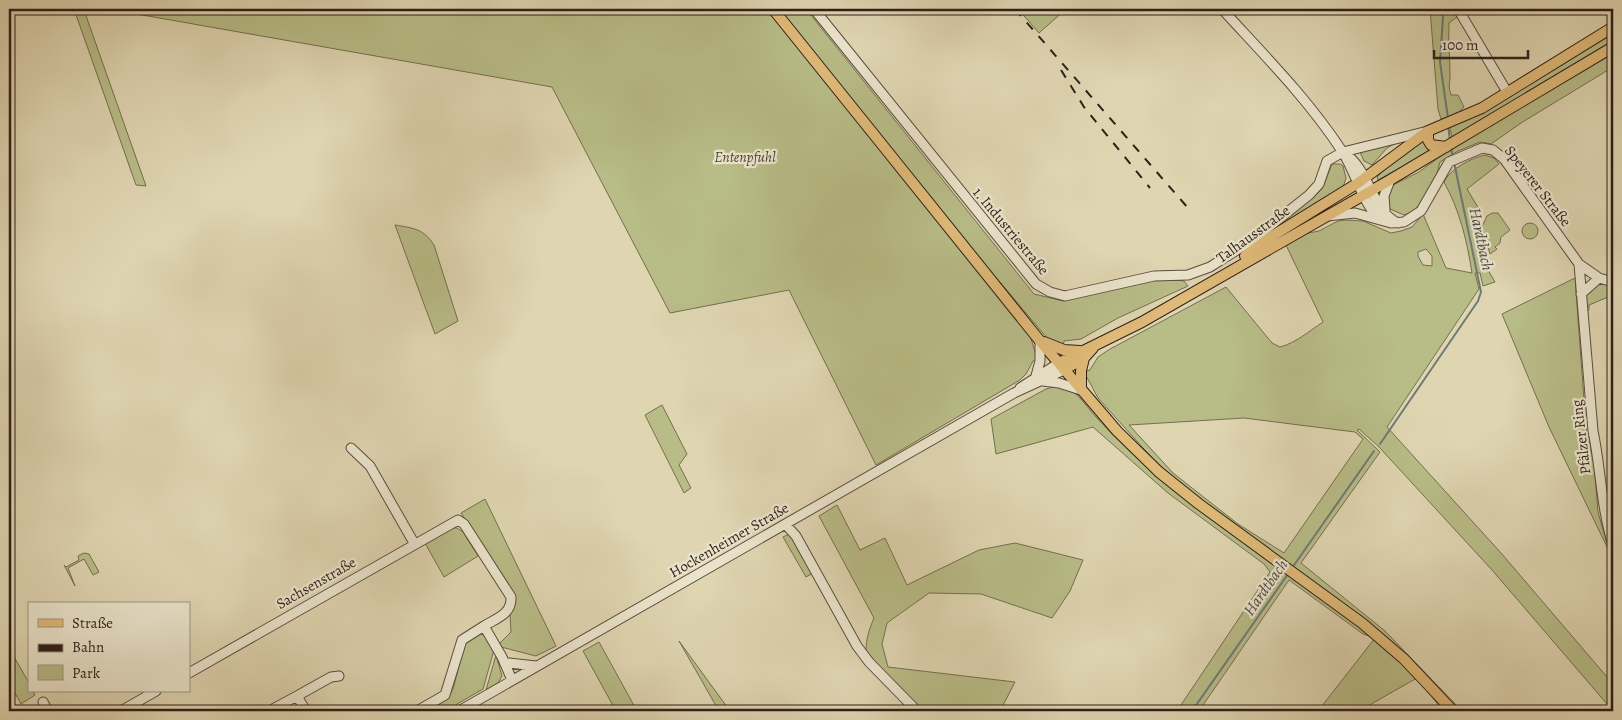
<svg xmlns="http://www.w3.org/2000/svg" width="1622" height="720" font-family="Alegreya,serif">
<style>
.green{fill:#b8bc87;stroke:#746e50;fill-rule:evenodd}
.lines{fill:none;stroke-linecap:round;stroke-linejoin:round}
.stream{stroke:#6d7a77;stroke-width:2}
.minor-casing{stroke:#5b4c3f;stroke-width:11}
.major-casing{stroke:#2f1f19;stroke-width:12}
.minor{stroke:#eae4cc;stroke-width:9}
.major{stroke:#e0ba78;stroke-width:10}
.rail{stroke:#2f1f19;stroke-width:2;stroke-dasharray:9 9;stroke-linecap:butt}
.labels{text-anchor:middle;stroke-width:4.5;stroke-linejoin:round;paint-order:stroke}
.park-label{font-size:15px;font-style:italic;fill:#514634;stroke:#eae4cc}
.street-label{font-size:15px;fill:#2f1f19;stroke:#eae4cc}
.water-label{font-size:16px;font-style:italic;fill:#4e4d48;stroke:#eae4cc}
</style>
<rect width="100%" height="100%" fill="#dfd5b1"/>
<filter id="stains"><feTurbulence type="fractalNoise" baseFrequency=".004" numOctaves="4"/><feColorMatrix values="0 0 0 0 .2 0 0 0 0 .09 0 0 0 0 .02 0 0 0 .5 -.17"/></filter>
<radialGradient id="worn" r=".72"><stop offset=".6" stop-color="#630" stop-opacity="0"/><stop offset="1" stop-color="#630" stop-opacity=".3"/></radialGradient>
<path class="green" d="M74,9L84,10L146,186L136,185Z
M108,9H806L1034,294L1063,301L1155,278L1184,281L1188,286L1118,318L1081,339L1064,341L1063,347L1047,338L999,281L992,287L1031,338L1037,359L1033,361L1026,374L1020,380L876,465L789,290L670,313L552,87Z
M1018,9H1066L1039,33Z
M1430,9H1452L1457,17L1449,23C1448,41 1450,58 1450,75C1450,83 1448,86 1451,95H1458L1464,107L1458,113L1441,119L1438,109Z
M1613,34V41L1452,137L1450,128L1452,125L1527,84H1531Z
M1613,52V67L1521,123L1491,144L1480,142L1458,151L1440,162C1436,181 1424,209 1404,215L1390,209L1387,196L1391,186L1419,172L1442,155Z
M1423,141L1431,150L1429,152L1378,180L1377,177C1391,164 1406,148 1423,141Z
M1398,142L1387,148L1372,165L1364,161L1359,150Z
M1485,155L1494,158L1499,164L1467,189L1479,209L1475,215L1482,260L1495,282L1483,286L1480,273H1475L1479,289L1387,427L1501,553L1613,684V711L1492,570L1379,447L1359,429L1357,430L1380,452L1301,563L1385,631L1462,711H1457L1372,626L1298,570L1245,534L1162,469L1098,398L1084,372L1090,370L1098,357L1110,349L1226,287L1272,343L1280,347C1296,343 1309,331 1323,322L1284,241L1293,236L1319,231L1338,221L1346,220L1363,221L1391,233L1401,231L1412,227L1423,214L1446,268L1472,273C1467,241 1460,211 1444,182C1450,169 1471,158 1485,155ZM1426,249L1432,256V266L1423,265L1418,256V252ZM1244,418L1355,432L1363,439L1284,553L1238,524L1173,473L1129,425Z
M1332,164H1340L1343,166L1346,178L1343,187L1253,247L1318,193L1323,187Z
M1492,213H1498L1510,230L1501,237L1500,243L1495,247L1497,249L1490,254L1482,227L1487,216Z
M1522 231a8 8 0 1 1 16 0a8 8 0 1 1-16 0Z
M395,225C413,228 424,229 434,245L458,321L435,334Z
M1575,278L1586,427L1594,464L1598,512L1609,551L1549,427L1502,314Z
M1604,284L1613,286V295L1589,305V310L1586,313V294L1596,285Z
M1060,385C1077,390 1084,404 1096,417C1110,433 1127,447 1142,461C1206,523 1285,564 1354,620C1388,647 1418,680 1449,711H1443L1417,678L1359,711H1318L1375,638L1363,634L1289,580L1199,711H1177L1270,572L1264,564L1168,493L1093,427L996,454L991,419L1046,389Z
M662,405L687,454L679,465L691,488L684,493L645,415Z
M485,499L556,646L536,656L501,647L499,644L511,632L510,614L515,603L512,591L461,513Z
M837,505L860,550L885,538L907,585L979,550L1015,543L1083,560L1070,591L1052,618L981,594L929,593L887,623L882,644L888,667L1015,682L1000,711H921C909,699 867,664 866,649C866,639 870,627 874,618L819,516Z
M450,528H457L463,532L478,556L444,577L425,543Z
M791,533L813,573L806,577L783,537Z
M84,553L89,554L99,572L93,575L84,559L68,568L75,586L64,565L66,567L79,560L78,556Z
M480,634L486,636L494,650L483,689L445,711H425L448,698L453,689L465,643Z
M679,641L730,711H719Z
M599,642L637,711H616L583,651Z
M9,648L29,683V691H33L35,695L21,704L9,682Z
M496,655L502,676L498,683L486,690Z"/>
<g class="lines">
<path class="stream" d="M1441,9L1443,17L1440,62L1448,118
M1448,125L1450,140
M1451,147L1453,158
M1380,444L1478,301L1481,292L1454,162
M1292,568L1374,451
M1192,711L1288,574"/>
<defs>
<path id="minor" d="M814,9L1036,284L1050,292L1065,296L1154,276L1188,275L1210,267L1251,241L1309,195L1319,184L1327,161L1343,152L1428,131
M1222,9C1264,55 1308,99 1342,151C1356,173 1361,199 1378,218
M1458,9L1507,92
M1343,152C1371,170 1371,211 1398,223
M1385,210L1384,196L1390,180
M1327,216L1355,213L1391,223L1404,222L1421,211L1449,162L1482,148L1493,150L1504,159L1579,264L1599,278L1613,282
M1579,264L1593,431C1601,469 1601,507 1613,545
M1581,294L1599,278
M1036,376L1040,361V341
M1043,381L1059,383L1081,390
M1020,388L1059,363
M351,448L370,466L414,543
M786,525L796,536L857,646L869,662L917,711
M509,663L536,666
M189,673L458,520L464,524L511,597C512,614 497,618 484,626
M297,696L331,677L339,676
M43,702L48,711
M121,711L156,691
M269,711L297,696L306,711
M417,711L445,695L462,640L484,626L502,657L512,680
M459,711L1014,393L1064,370"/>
<path id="major" d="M773,9L1040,341L1117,431L1159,472L1199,504L1362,623L1404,659L1453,711
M1428,131V140L1431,145L1446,147
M1245,256L1269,238L1358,183L1428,131L1482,108L1613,27
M1044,342L1064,350L1080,351
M1059,363L1142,322L1390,180L1613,47
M1064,370L1084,358L1093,348
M1081,390V371L1084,358"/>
</defs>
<use href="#minor" class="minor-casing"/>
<use href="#major" class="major-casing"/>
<use href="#minor" class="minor"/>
<use href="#major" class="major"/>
<path class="rail" d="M1015,9L1188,208
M1061,70L1084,107L1150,188"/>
</g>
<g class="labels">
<g class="park-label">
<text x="745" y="162">Entenpfuhl</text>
</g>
<g class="street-label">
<text transform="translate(1538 186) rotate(52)" y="5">Speyerer Straße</text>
<text transform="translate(1011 231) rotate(50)" y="5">1. Industriestraße</text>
<text transform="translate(1253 234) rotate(-36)" y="5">Talhausstraße</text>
<text transform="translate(1581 437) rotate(-97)" y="5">Pfälzer Ring</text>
<text transform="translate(729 540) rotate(-30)" y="5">Hockenheimer Straße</text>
<text transform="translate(316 583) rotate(-30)" y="5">Sachsenstraße</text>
</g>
<g class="water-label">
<text transform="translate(1482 239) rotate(78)" y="6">Hardtbach</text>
<text transform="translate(1265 587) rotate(-55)" y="6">Hardtbach</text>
</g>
</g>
<rect width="1622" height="720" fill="none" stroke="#dfd5b1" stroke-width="30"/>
<rect x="10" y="10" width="1602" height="700" fill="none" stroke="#2f1f19" stroke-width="2.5"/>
<rect x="15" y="15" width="1592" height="690" fill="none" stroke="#2f1f19"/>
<rect x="28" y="602" width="162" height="90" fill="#eae4cc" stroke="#9f9584"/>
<rect x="38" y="619" width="25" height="8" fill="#e0ba78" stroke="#9f9584"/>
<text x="72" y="628" font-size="15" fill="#2f1f19">Straße</text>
<rect x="38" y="644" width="25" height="8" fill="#2f1f19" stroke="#9f9584"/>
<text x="72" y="652" font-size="15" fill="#2f1f19">Bahn</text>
<rect x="38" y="665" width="25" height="15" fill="#b8bc87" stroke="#9f9584"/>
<text x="72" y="678" font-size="15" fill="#2f1f19">Park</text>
<path d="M1434 50v8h94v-8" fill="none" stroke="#2f1f19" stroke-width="2.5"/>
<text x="1442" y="50" font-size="15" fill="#2f1f19" stroke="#eae4cc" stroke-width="4" paint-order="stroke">100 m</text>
<rect width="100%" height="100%" filter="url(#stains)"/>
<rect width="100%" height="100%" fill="url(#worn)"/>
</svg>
